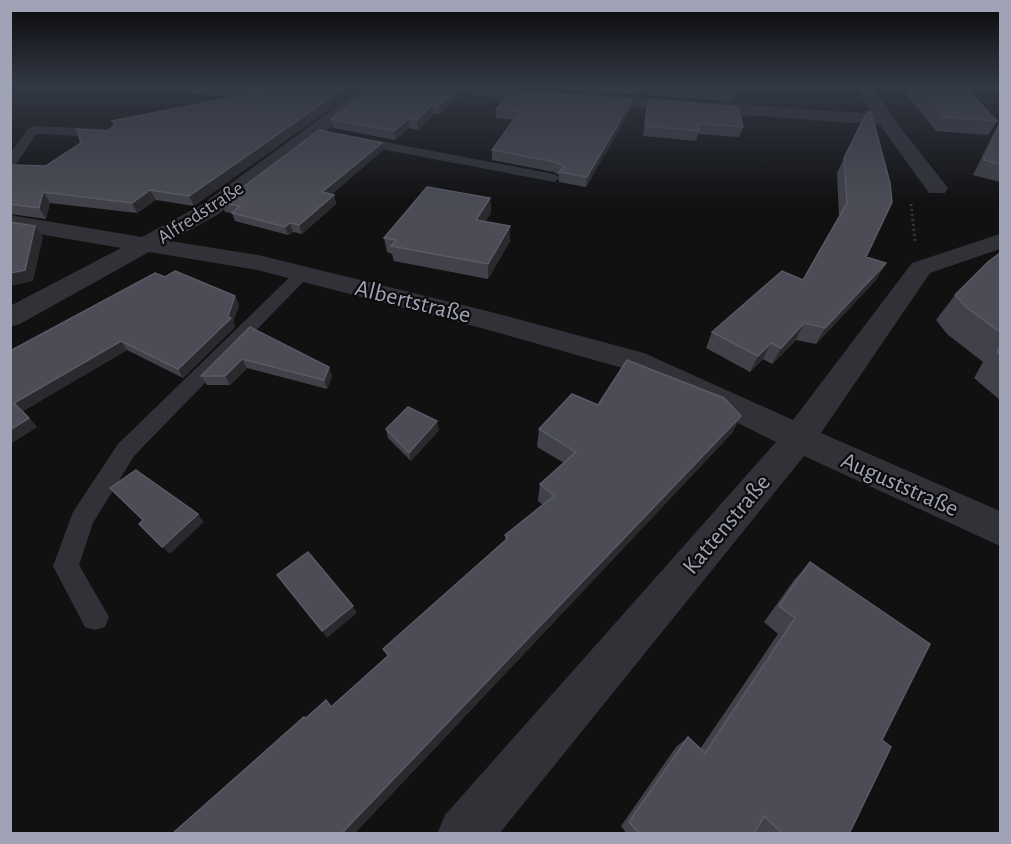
<svg xmlns="http://www.w3.org/2000/svg" width="1011" height="844" font-family="'Alegreya Sans',sans-serif">
<style>
.lines{fill:none;stroke-linecap:round;stroke-linejoin:round}
.path{stroke:#37383f;stroke-width:3;stroke-dasharray:2 3;stroke-linecap:butt}
.lane{fill:#313138;fill-rule:evenodd}
.street{fill:#313138;fill-rule:evenodd}
.wall{fill:#414149}
.shaded-wall{fill:#2a2a2e}
.building{fill:#4b4c55;stroke:#595a64;stroke-width:1.5}
.labels{text-anchor:middle;stroke-width:4.5;stroke-linejoin:round;paint-order:stroke}
.far-street-label{font-size:20px;fill:#a0a3b5;stroke:#0c0c0d}
.street-label{font-size:24px;fill:#a0a3b5;stroke:#0c0c0d}
</style>
<rect width="100%" height="100%" fill="#111112"/>
<g class="lines">
<path class="path" d="M911,204L915,241"/>
<path class="lane" d="M33,126L106,129L112,133L106,137L36,134L15,166L10,167V153L29,128Z
M354,136L554,174L561,178L554,182L350,143V137Z
M302,269L308,271L310,274L308,277L134,456L93,523L79,565L109,617L105,627L95,630L85,627L53,566L73,512L118,444L296,271Z"/>
<path class="street" d="M365,86H384L217,215L170,241L258,255L491,312L644,353L793,420L912,263L1000,234V249L930,273L821,433L1000,511V546L804,456L499,834H437L445,815L776,442L633,371L485,329L257,270L149,252L20,324L10,327V306L121,248L10,229V215L142,237L201,205Z
M412,86H489L872,114L857,86H873L893,118L948,188L945,193H929L880,125L420,91Z"/>
</g>
<path class="wall" d="M103,86H362L194,206L156,200L137,213L50,203L46,219L10,214V166H46L81,143L107,131L115,125L112,121L233,97Z
M522,86H643L639,95Z
M649,86H733L735,94L732,102L648,95Z
M900,86H964L997,121L988,135L936,131Z
M460,96L439,114H433L418,130L409,128L395,140L333,128L331,119Z
M648,100L743,127L739,137L698,134L696,141L643,136Z
M496,109H631L586,187L559,182V175L554,172L492,160V150L514,120L496,118Z
M1000,123V182L973,175L991,138Z
M383,150L331,195H334L336,204L302,234L293,232L288,235L235,221L232,213L225,212L222,203Z
M844,158L866,257L886,263L876,280L816,344L796,340L772,364L763,359L750,372L706,348L712,332L803,280L839,217L837,173Z
M490,198L491,213L485,222L510,226V241L488,279L394,261L392,254L387,252L384,238Z
M1000,253V400L974,378L983,362L947,334L936,320L955,295Z
M165,277L235,296L239,305L233,322L235,327L183,378L127,350L23,411L37,427L10,444V351Z
M250,327L332,376L327,389L247,368L230,385H207L201,376Z
M598,405L741,416L732,433L354,834H172L326,700L332,706L387,656L383,649L505,541V535L543,505L538,501L540,484L564,463L537,447L539,429Z
M386,429L439,430L411,461L388,438Z
M810,562L882,740L849,834H759L756,831L754,834H627L621,826L676,747L688,737L700,749L778,634L764,622L794,580Z"/>
<path class="shaded-wall" d="M347,86H362L194,206L189,196Z
M641,86H643L639,95L640,87Z
M460,87V96L439,114V105Z
M632,100L631,109L586,187L587,177Z
M432,105L433,114L418,130L417,120Z
M408,119L409,128L395,140L394,131Z
M382,143L383,150L324,201L322,192Z
M150,190L156,200L137,213L132,203Z
M43,192L50,203L46,219L39,208Z
M334,195L336,204L302,234L299,225Z
M490,198L491,213L477,235L476,220Z
M290,223L293,232L288,235L285,227Z
M35,226L43,237L33,281L10,286V273Z
M510,226V241L488,279V264Z
M886,263L876,280L816,344L825,328Z
M235,296L239,305L233,322L235,327L183,378L178,369L228,316Z
M804,323L796,340L772,364L781,348Z
M121,341L127,350L23,411L37,427L10,444V430L14,403Z
M771,343L763,359L750,372L758,356Z
M242,359L247,368L230,385L225,376Z
M329,367L332,376L327,389L324,380Z
M741,416L732,433L354,834H341Z
M437,421L439,430L411,461L409,453Z
M198,514L204,522L170,554L162,547Z
M353,606L357,613L327,638L322,631Z"/>
<path class="building" d="M205,86H347L189,196L150,190L132,203L43,192L39,208L10,204V166L12,165L46,166L81,143L77,129L107,131L115,125L112,121L264,91Z
M373,86H445L460,87L439,105H432L417,120L408,119L394,131L331,119Z
M621,86H641L640,87Z
M649,86H733L735,94L649,88Z
M918,86H964L997,121L944,117Z
M511,91L632,100L587,177L559,172L564,167L555,162L492,150L520,111L496,109Z
M648,100L738,107L743,127L698,124L699,131L645,126Z
M867,112H871L890,183L892,202L866,257L886,263L825,328L804,323L781,348L771,343L758,356L712,332L782,271L803,280L847,203L844,158Z
M1000,123V164L984,160Z
M319,130L382,143L322,192L334,195L299,225L290,223L285,227L232,213L240,206L222,203Z
M427,187L490,198L476,220L510,226L488,264L391,246L396,240L384,238Z
M10,222L35,226L25,270L10,273Z
M1000,253V332L967,308L955,295L988,262Z
M175,271L235,296L228,316L231,318L178,369L121,341L14,403L29,418L10,430V351L155,273L165,277Z
M250,327L329,367L324,380L242,359L225,376H201Z
M1000,346V355L997,352Z
M627,360L724,398L741,416L341,834H172L304,717L306,718L326,700L331,707L389,655L383,649L508,538L505,535L554,496L540,484L576,452L539,429L572,394L598,405Z
M408,407L437,421L409,453L386,429Z
M136,470L198,514L162,547L139,524L143,520L110,488Z
M308,552L353,606L322,631L277,575Z
M810,562L930,644L882,740L891,747L849,834H783L764,816L754,834H640L629,822L688,737L705,753L795,618L779,606Z"/>
<linearGradient id="sky" x2="0" y2="1"><stop stop-color="#09090a"/><stop offset="0.42" stop-color="#323844"/><stop offset="1" stop-color="#323844" stop-opacity="0"/></linearGradient>
<rect width="1011" height="204" fill="url(#sky)"/>
<g class="labels">
<g class="far-street-label">
<text transform="translate(200 212) rotate(-33)" y="7">Alfredstraße</text>
</g>
<g class="street-label">
<text transform="translate(413 301) rotate(14)" y="8">Albertstraße</text>
<text transform="translate(900 484) rotate(24)" y="8">Auguststraße</text>
<text transform="translate(726 524) rotate(-50)" y="8">Kattenstraße</text>
</g>
</g>
<rect width="1011" height="844" fill="none" stroke="#a0a3b5" stroke-width="24"/>
</svg>
